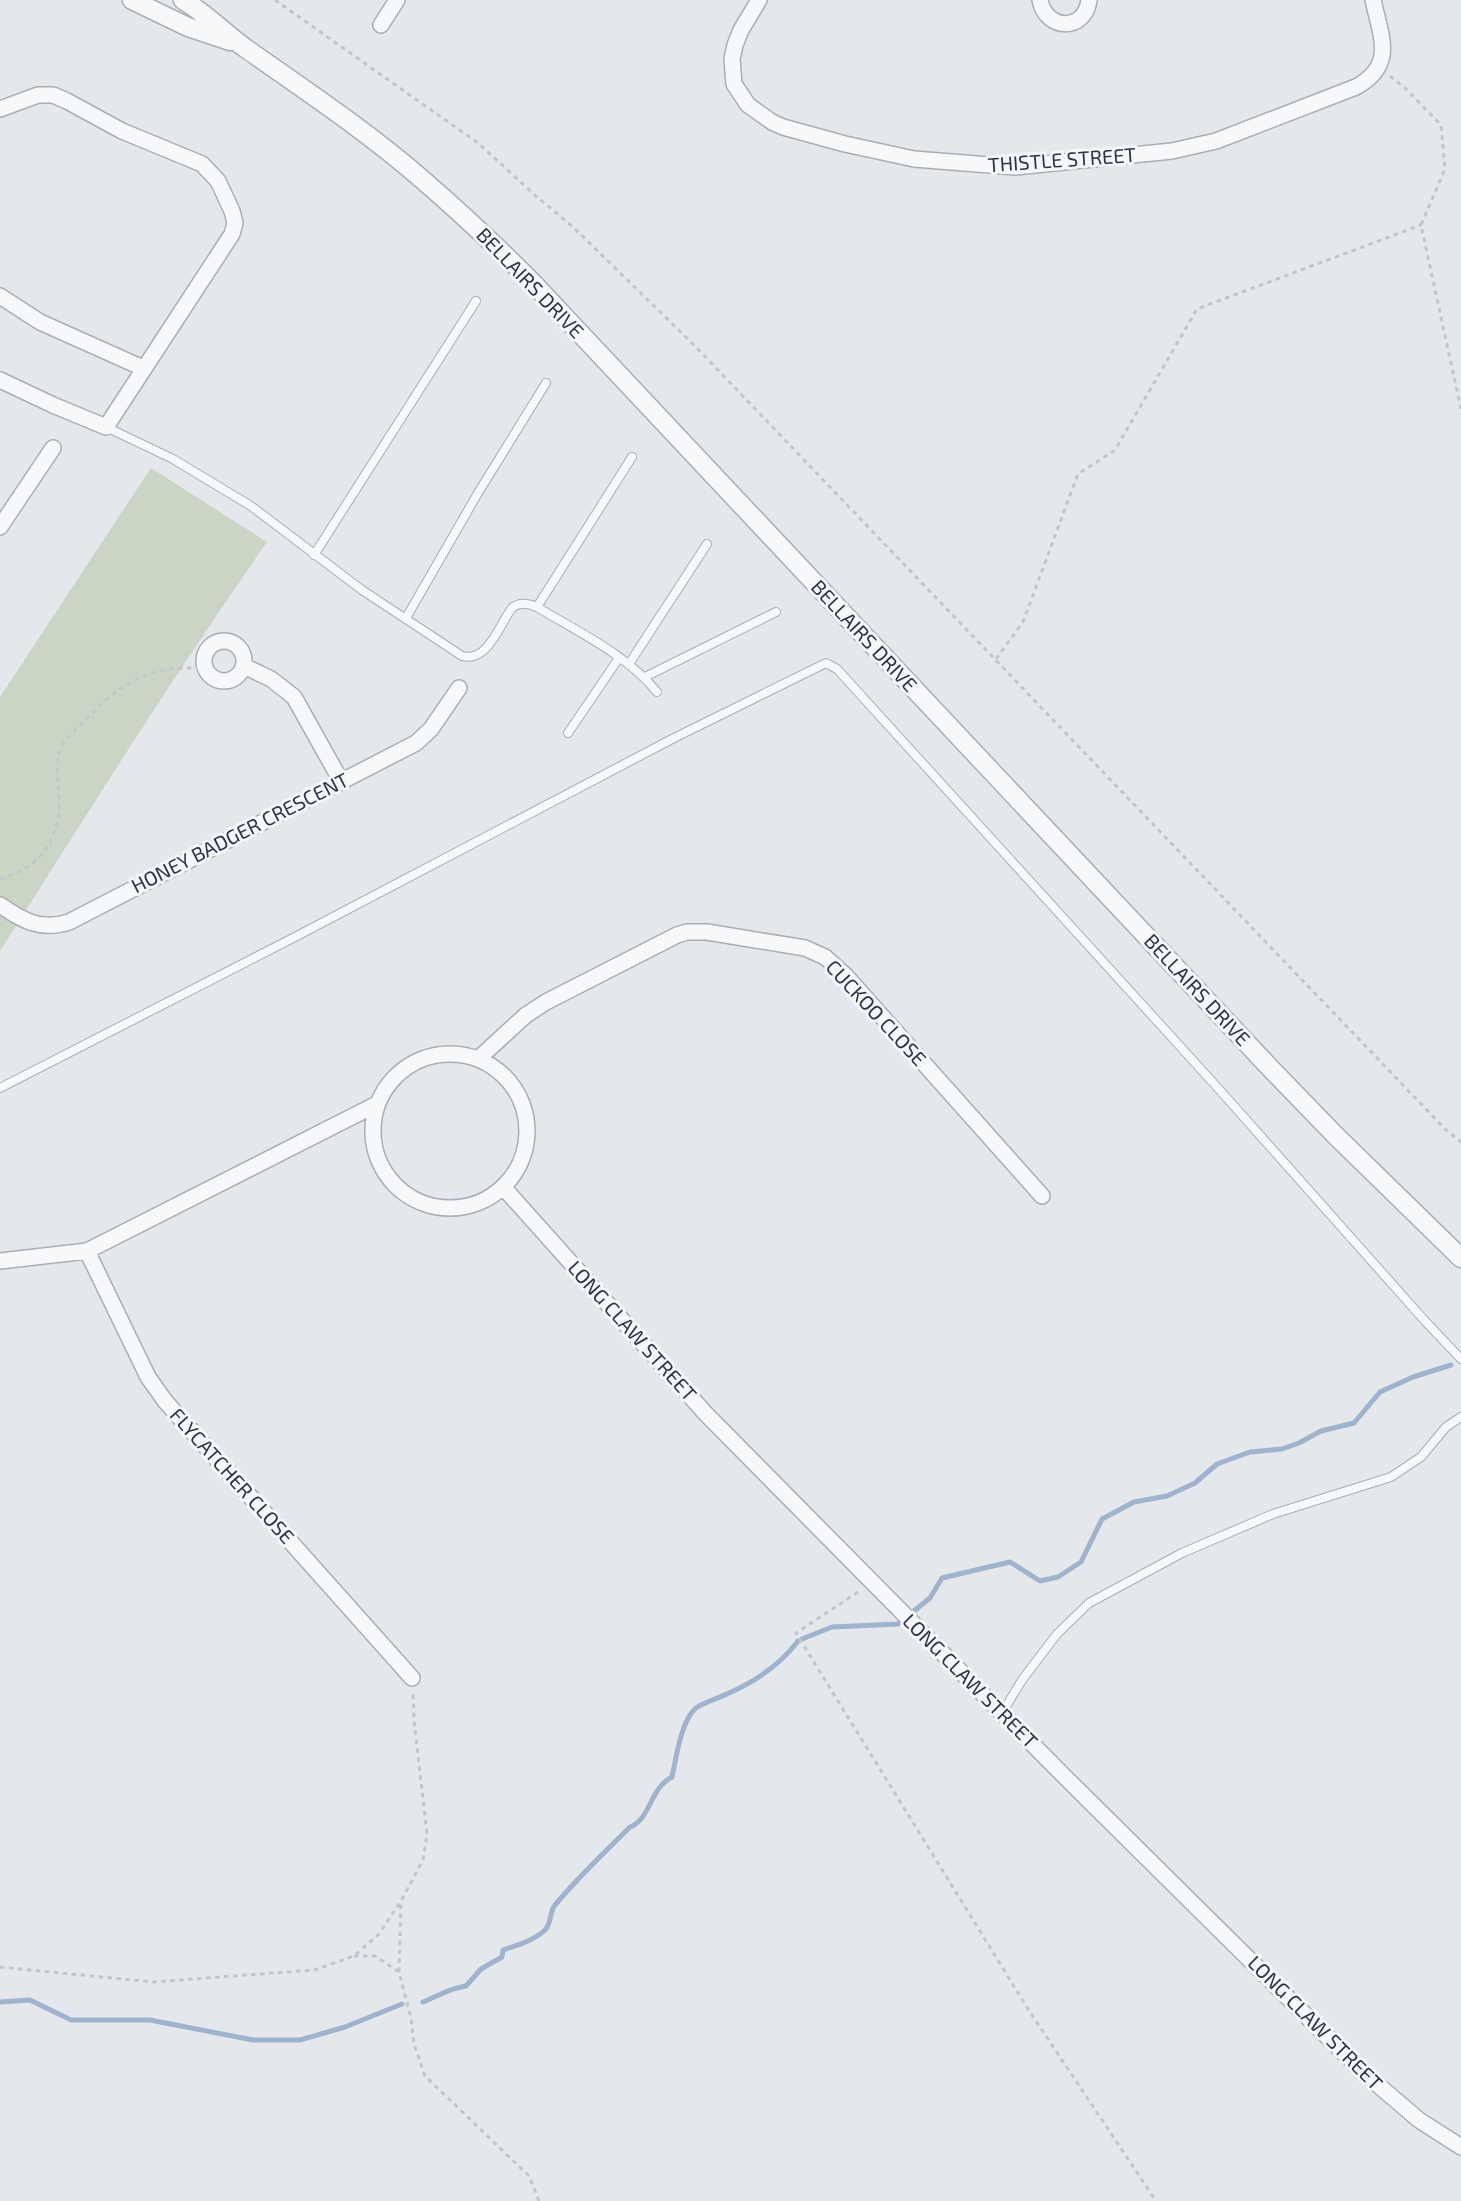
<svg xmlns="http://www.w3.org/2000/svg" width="1461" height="2201" font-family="'Exo 2',sans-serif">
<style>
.green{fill:#c9d6c5}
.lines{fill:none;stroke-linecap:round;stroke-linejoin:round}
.stream{stroke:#9fb4cc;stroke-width:5}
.service-casing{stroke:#a9aeb7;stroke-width:10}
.minor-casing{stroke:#a9aeb7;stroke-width:18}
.tertiary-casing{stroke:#a9aeb7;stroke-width:21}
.path{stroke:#c2c5cb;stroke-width:3;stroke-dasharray:4.5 4.5;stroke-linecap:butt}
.service{stroke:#f7f8fa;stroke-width:8}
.minor{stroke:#f7f8fa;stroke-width:15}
.tertiary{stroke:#f7f8fa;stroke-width:18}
.labels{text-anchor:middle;stroke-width:6;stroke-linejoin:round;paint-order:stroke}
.street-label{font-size:20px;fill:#2b3445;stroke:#f4f6f9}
</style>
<rect width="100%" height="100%" fill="#e4e7ec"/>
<path class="green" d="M151,468L267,542C173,676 87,814 0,951V697Z"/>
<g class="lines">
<path class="stream" d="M802,1639L832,1627L898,1624L930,1598L942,1578L1010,1562L1040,1581L1058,1577L1081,1562L1102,1519L1134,1502L1167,1496L1195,1483L1217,1464L1250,1452L1282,1449L1299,1443L1321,1431L1354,1423L1380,1392L1413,1377L1451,1365
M0,2002L30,2000L71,2020H150L253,2040H300L345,2027L402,2004
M423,2002C438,1996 450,1988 466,1986L481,1969L502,1957L503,1950C517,1945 533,1941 545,1930C552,1923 549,1912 555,1905C578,1877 605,1852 630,1827C651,1819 649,1789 672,1777C676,1759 681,1720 696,1708C705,1702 719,1698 729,1693C756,1681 780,1665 798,1641"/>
<defs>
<path id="service" d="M106,427L173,459L251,506L362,590L462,656C488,663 499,625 512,608C519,602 528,603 537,607C578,632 626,654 657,692
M314,555L476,301
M537,607L632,457
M406,618L478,493L546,383
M629,664L707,544
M645,677L776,612
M568,733L619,658
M0,1088L295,937L674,738L826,663L837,669L1217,1087L1425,1321L1461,1359
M1002,1713L1022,1680L1057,1634L1089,1603L1182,1553L1273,1514L1391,1477L1421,1457L1446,1427L1461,1417"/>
<path id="minor" d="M759,0L741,30L735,45L732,59L734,84L748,105L772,122L783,127L845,144L914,159L1015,167L1172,151L1216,141L1356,87C1396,65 1381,37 1373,0
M1040,0C1046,31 1085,32 1089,0
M381,25L397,0
M0,109L38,95H53L67,101L122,131L202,164L218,181L232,211L235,223L232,234L106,427L53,405L0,380
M0,296L40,322L143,368
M0,527L53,448
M204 661a20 20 0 1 1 40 0a20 20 0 1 1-40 0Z
M244,666L271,679L294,697L341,781
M0,905C23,921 41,931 69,922L416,743L431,729L459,688
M373 1131a77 77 0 1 1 154 0a77 77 0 1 1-154 0Z
M478,1059L526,1015L546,1002L677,935L687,932H707L805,948L825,957L846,976L1042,1196
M504,1188L706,1414L1068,1780L1364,2073L1419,2120L1461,2147
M87,1251L148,1377L165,1401L412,1678
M0,1261L87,1251L377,1104"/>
<path id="tertiary" d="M132,0L188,27L230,41
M183,0C207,14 225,34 248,50C308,92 369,133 424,181C461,213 496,246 531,281L1273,1071L1336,1136L1461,1258"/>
</defs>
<use href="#service" class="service-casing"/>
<use href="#minor" class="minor-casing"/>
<use href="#tertiary" class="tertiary-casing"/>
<path class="path" d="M275,0L478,143L536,196L573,227L691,342L1446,1130L1461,1142
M1390,76L1404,87L1441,125L1445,169L1421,225L1461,409
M996,659L1023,622L1078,474L1115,450L1197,309L1421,225
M0,879C35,869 57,846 59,808C60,790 55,770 59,753C63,740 76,730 84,721C105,699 126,681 155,672C170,667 189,669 205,667
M858,1592L796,1633L1028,2009L1156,2201
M354,1956H375L399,1972L411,2018L414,2044L425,2076L529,2176L539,2201
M0,1967L153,1982L314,1970L354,1956L379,1934L401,1901L423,1860L427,1834L414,1720L413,1692
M399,1972L401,1902"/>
<use href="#service" class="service"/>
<use href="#minor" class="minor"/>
<use href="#tertiary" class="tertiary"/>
</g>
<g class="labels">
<g class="street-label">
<text transform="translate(1062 160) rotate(-4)" y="7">THISTLE STREET</text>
<text transform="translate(530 283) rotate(46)" y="7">BELLAIRS DRIVE</text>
<text transform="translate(864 636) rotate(47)" y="7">BELLAIRS DRIVE</text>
<text transform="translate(240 833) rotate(-27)" y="7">HONEY BADGER CRESCENT</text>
<text transform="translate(1197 990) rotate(47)" y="7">BELLAIRS DRIVE</text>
<text transform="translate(876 1013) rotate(47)" y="7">CUCKOO CLOSE</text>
<text transform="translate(632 1331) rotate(48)" y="7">LONG CLAW STREET</text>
<text transform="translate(232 1476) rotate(48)" y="7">FLYCATCHER CLOSE</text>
<text transform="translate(970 1681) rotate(45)" y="7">LONG CLAW STREET</text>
<text transform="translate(1315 2023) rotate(45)" y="7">LONG CLAW STREET</text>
</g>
</g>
</svg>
